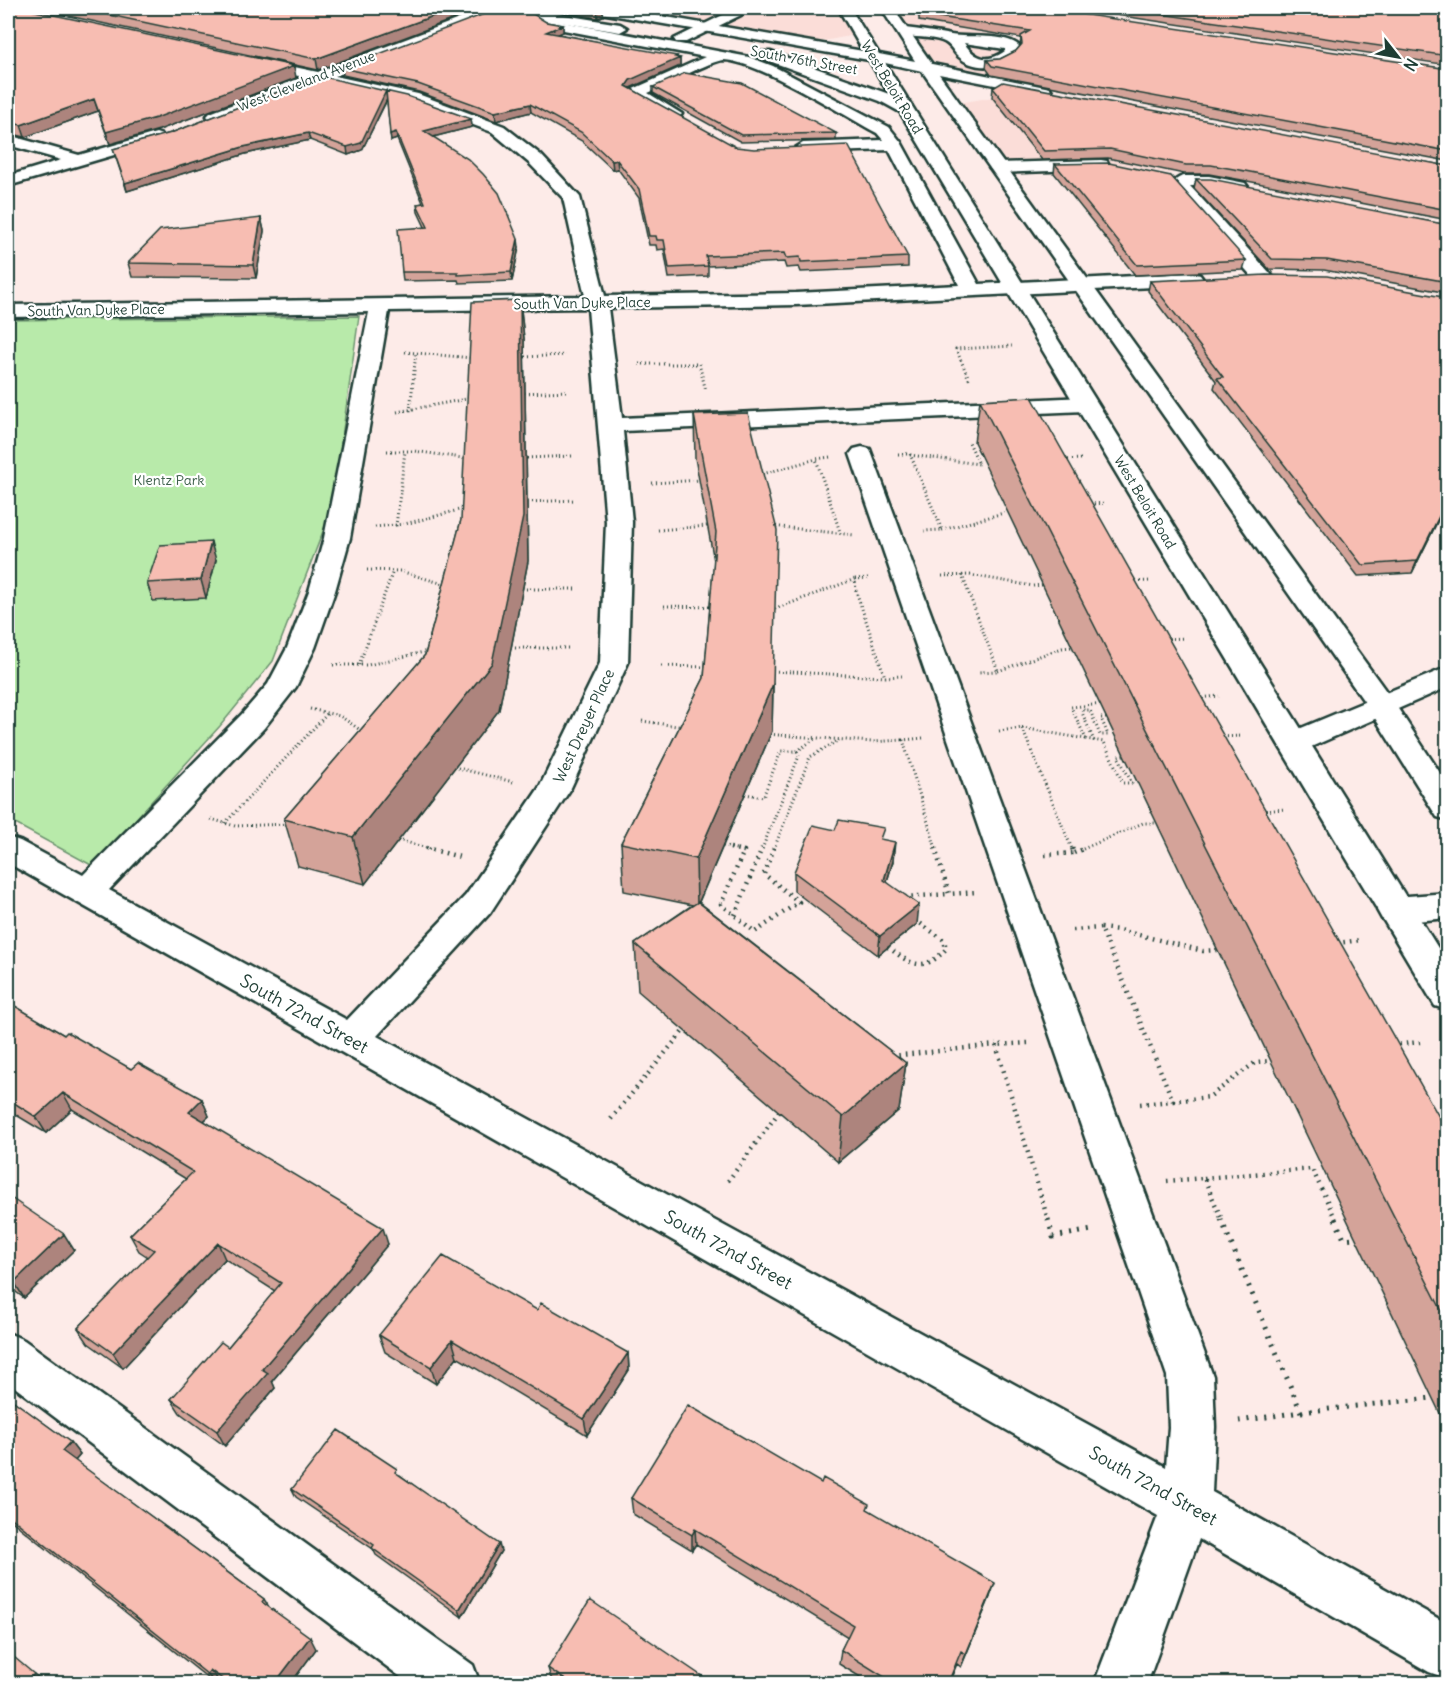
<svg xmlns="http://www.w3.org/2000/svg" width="1455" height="1691" font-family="Delius,sans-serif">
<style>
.built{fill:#fbddd8}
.green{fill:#b8eaaa;stroke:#6c946f;stroke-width:1.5}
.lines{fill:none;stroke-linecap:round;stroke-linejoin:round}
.minor-casing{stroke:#1f3d34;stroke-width:5}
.major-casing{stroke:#1f3d34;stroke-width:5}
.path-far2{stroke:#1f3d34;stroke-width:3;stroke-dasharray:1 3;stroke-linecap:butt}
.path-far1{stroke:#1f3d34;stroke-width:4.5;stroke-dasharray:1.5 5;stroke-linecap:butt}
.path{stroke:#1f3d34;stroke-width:5;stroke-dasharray:2 7;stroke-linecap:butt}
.minor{fill:#fff;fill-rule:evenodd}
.major{fill:#fff;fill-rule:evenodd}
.wall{fill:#d4a399;stroke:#1f3d34;stroke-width:1.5}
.shaded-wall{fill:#ad847d;stroke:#1f3d34;stroke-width:1.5}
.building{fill:#f7bdb2;stroke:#1f3d34;stroke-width:1.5}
.labels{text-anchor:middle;stroke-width:4.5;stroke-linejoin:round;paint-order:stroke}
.far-street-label{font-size:14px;fill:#1f3d34;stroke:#fff}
.far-park-label{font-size:14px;fill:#3e604c;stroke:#fff}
.street-label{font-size:15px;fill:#1f3d34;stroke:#fff}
.near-street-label{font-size:18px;fill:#1f3d34;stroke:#fff}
</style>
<rect width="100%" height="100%" fill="#fdebe8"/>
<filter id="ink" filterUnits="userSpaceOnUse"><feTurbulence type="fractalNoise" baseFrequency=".0167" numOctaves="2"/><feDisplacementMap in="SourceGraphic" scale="12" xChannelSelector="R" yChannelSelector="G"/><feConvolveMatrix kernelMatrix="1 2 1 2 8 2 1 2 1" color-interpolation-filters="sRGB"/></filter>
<g filter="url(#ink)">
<path class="built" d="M595,8H844L860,34L803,45Z
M887,8H949L1014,23L989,39L1049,50L1000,83L928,69Z
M1005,95L1216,127L1171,174L1098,161L997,167L953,104Z"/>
<path class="green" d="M359,316L332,508L273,661L220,726L93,866L8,820V320Z"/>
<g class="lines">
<defs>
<path id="minor" d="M488,8H505L504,11L335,76L418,94L504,126L541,155L580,197L605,296L796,293L959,285L889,150L803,153L795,148L803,143L883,140L877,133C843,115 758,61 724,60C712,60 662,87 648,93L682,114L679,117H669L629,93L631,90L705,57L548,27L529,16L527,13L529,10H539L557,21L749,57L773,66L889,127L901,142L979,284L1193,273L1200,275L1203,279L1200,283L1193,285L796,305L608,308L622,418L1085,397L1093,399L1096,404L1093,409L1085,411L623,431L632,522L628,663L570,790L490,913L377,1036L1166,1467L1169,1427L1167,1376L850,454L854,449L862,447L870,449L1213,1376L1215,1427L1212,1492L1448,1624V1679L1429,1672L1199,1539L1147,1684H1094L1158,1516L8,863V837L20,841L83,875L242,714L268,684L287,648L309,591L324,538L369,312L8,317V305L585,296L563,198L529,163L492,132L409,101L320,81L220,119H210L207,116L210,113L303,77L247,65L245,62L247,59L252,58L318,72ZM588,308L606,522L600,663L539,788L466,895L347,1020L109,890L264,728L296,687L315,648L335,591L350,538L389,311Z
M656,8H673L646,20L639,16Z
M727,8H739L741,15L686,42H676L674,39L727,13Z
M905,28C921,30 936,32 951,35C968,38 1007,33 1019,46V52C1006,68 975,72 959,57C952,51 952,45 942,41C929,36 914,38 900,35L898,32ZM964,43L1005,49V51C988,63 976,60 964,43Z
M156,133L162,135L164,138L162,141L8,186V176L61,160L8,145V135L79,155Z
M1101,160L1107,161L1109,165L1107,169L998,173L990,168L998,163Z
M1184,176H1209L1245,183L1248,187L1245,191L1239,192L1209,186H1190L1270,273L1273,277L1270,281H1256L1174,190L1171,186C1175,180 1177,178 1184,176Z
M1448,667V687L1304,750L1293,753L1282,750L1278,743L1282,736Z
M1448,893V918L1394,923L1382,919L1377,910L1382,901L1394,897Z
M8,1333L24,1340L473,1665L480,1684H410L8,1382Z"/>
<path id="major" d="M494,8H520L620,24L627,28L620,32L500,12Z
M589,8H614L863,51L838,8H850L879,54L915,61L881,8H893L932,64L1050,88L1052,91L1050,94L1045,95L939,74L1391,698L1448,785V820L1437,817L1368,707L922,71L885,63L1448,964V1010L1435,1006L900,112L880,101L761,58L759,55L761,52H771L889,94L869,60L595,12Z"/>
</defs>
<use href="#minor" class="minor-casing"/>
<use href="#major" class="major-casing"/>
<path class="path-far2" d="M405,352L472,358
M525,357L565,355
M639,364H699L706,391
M969,379L956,349L1012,346
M525,393L567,391
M410,411L416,352
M397,412L472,398
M387,451H414L469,459
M898,454H910L942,530L924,531
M910,455L979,464L968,440
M830,457L816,459L841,535
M527,458L572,456
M1064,460L1081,459
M759,475L816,459
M652,483L699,480
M528,502L575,500
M1090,504L1106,503
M396,526L405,451
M772,526L854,535
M375,527L405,524L467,508
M658,530L707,526
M942,530L1007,512
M367,570L400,571L447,585
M962,575L998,671L978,672
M942,576L970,575L1033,586L1042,585
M868,578L855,579L856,591L885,677L902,676
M1132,582L1151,581
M522,589H577
M664,606L713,607
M775,609L855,579
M1165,639L1185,638
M511,648H570
M333,665H368L428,651
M359,665L393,571
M657,666L708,667
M773,671L885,677
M998,671L1062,648L1072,647
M1199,698L1219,696
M1104,704L1071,707L1086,739L1104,742L1123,783H1132L1118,756L1124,755
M310,709L340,716L363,732
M642,721L684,727
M1022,728L1086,739
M999,731L1022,728L1072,849
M766,734L872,742L903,740
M1219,737L1242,736
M923,738L903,740L936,849
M1094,741L1081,710H1090L1100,735H1108L1101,718H1106
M797,751L816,738
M454,767L513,782
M745,794L763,797L781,751H797L799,756L762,849
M1262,811L1285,809
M211,819L235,826L289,824
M225,823L328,713
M398,840L431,849
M723,846L736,849
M774,849L810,757L839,740
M1083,849L1143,823H1156"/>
<path class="path-far1" d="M426,848L460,857
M730,848L744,851L721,904L755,932L799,902L764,874L774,848
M935,848L949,894L977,892
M1074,853L1086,848
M1045,855L1074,853L1072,848
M905,897L949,894
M735,915L762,848
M1101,928L1119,930L1203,951L1217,950
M1073,930L1101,928L1173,1101L1139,1104
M1337,943L1361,940
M888,947C910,964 923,974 946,949L944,940L914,919
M1028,1043L996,1045L1048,1220
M1393,1045L1420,1042
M892,1056L996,1045
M1173,1101L1209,1097L1256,1062L1271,1061
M611,1119L684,1030
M1204,1178L1312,1169L1336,1220
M728,1181L779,1112
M1167,1181L1204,1178L1222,1220"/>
<path class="path" d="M1048,1219L1053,1237L1092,1230
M1221,1219L1301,1412L1239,1421
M1335,1219L1344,1239L1355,1238
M1301,1412L1432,1398"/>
<use href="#minor" class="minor"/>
<use href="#major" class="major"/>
</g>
<path class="wall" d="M8,8L296,78L159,130L110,144L98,111L25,137L8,133Z
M32,8H483L318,70Z
M533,8H603V16L598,18L539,8Z
M919,8L1448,69V161L991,75L986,68L987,60L1000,59L1016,51L1020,46L1021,38L919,21V16H918Z
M1069,8H1448V65Z
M546,22L563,25V32L559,34L680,58V66L630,88L908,257V267L801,272L799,267L786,268L784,262L708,266V276L669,278L664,249L657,250L656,245H649L639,198L618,169L613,170L582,141L531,112L496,121L419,92L343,75L342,68Z
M320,76L471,119L472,127L433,137L519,247L512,281L459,283L458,280L403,281L402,272L425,227L418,212L417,204L423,203L397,139L391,141L387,100L362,150L348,155L310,140L245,154L127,191L113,149L171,133Z
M653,87L836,133V140L741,142L653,93Z
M993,88L1448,166V220L1242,180L1209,174H1184L1108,158L1042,160L992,97Z
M1055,164L1246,260L1243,270L1135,275L1054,173Z
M1196,179L1448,225V293L1324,270L1269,269L1194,188Z
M261,218L264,231L256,278L132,277L128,263Z
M1150,281L1448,500L1412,573L1358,576L1214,388L1216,381L1148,291Z
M520,300L524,339L528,561L499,710L365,884L298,866L284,819L425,655Z
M980,400L1448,1133V1430L974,442Z
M694,415L773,684L772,731L699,902L906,1063L899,1110L838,1162L638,991L635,944L692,905L624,891L621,843L704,678L714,561L695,458Z
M216,560L206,598L153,601L147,583Z
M882,840L893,861L887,882L917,924L878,955L794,891V872Z
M8,1002L64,1035L131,1069L202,1099L209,1116L204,1121L388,1244L272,1381L275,1388L225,1446L180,1413L171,1399L228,1347L275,1291L225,1259L123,1368L88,1343L78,1328L148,1257L139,1251L130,1235L186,1179L72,1109L46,1133L8,1110Z
M8,1196L74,1250L24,1298L8,1286Z
M537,1310L628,1353L629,1370L587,1435L457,1357L436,1384L385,1352L379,1335Z
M8,1397L70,1442L80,1455L75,1461L264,1599L269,1607L316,1649L291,1683H222L219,1681L217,1683H214L8,1518Z
M400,1475L501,1551L462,1617L376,1555L373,1549L296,1497L292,1489Z
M821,1483L868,1510L990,1597L961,1667L957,1664L949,1683H870L839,1664L841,1650L848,1637L696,1544L692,1550L633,1514L631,1498Z
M548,1668L712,1683H558L551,1678Z"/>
<path class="shaded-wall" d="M455,8H483L318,70L316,59Z
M597,8H603V16L598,18Z
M563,25V32L547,39L546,32Z
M677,56V59L680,58V66L630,88L626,86L630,80Z
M294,66L296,78L159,130L110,144L106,132Z
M386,91L387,99L362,150L348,155L347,147Z
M94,99L98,111L25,137L21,125Z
M530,104L531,112L496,121L495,112Z
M471,119L472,127L425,139L424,131Z
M396,132L397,139L391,141L390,134Z
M308,133L310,140L245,154L127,191L125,183L243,147Z
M617,160L618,169L613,170L612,161Z
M261,218L264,231L256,278L253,265Z
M518,239L519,247L512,281L511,272Z
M520,300L524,339L528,561L499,710L365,884L353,837L492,663Z
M1448,498V500L1412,573L1417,561Z
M211,542L216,560L206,598L201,580Z
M773,684L772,731L697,906L696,859Z
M895,842L893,861L882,898L884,880Z
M919,905L917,924L878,955L880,936Z
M906,1063L899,1110L838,1162L843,1117Z
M63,1093L72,1109L46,1133L36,1117Z
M202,1099L209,1116L196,1128L189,1112Z
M383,1228L388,1244L272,1381L275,1388L225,1446L217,1431L262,1369Z
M64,1234L74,1250L24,1298L14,1282Z
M218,1243L225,1259L123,1368L113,1353Z
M452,1340L457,1357L436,1384L431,1367Z
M628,1353L629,1370L587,1435L584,1419Z
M70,1442L80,1455L72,1464L62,1451Z
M695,1529L696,1544L692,1550V1535Z
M499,1544L501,1551L462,1617L459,1610Z
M995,1583L990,1597L961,1667L966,1654Z
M310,1637L316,1649L291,1683H275Z
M210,1670L219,1681L217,1683H215L207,1674Z
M34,1674L45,1683H26Z"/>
<path class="building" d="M8,8H21L294,66L156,118L106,132L94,99L21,125L8,122Z
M77,8H455L316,59Z
M500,8L530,12L546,22L563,25L546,32L677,56L675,57L680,58L630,80L626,86L736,147L754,149L848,145L908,257L801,262L800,257L786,258L784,253L706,256L708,266L669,268L664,240H657L656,236H649L639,189L617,160L612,161L581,132L530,104L495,112L418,84L342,68Z
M919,8H1041L1448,69V151L992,66L987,60L1000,59L1016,51L1022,44L1021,36L1030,31L920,14L927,10Z
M1120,8H1448V56Z
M685,73L742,83L836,133L741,135L653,87Z
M320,76L407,96L471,119L424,131L468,159L483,174L499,193L518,239L511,272L458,275V272H402L398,229L428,227L417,204L425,203L396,132L390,134L386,91L361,143L347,147L308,133L243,147L125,183L113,149L171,133Z
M1003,82L1448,166V210L1245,171L1211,165H1186L1110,149L1044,151L993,88Z
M1109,163L1171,176L1246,260L1137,265L1055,164Z
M1196,179H1211L1448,225V282L1327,260L1272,259Z
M261,218L253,265L128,263L160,230Z
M1266,275L1327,276L1448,298V498L1417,561L1362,565L1217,378L1223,377L1150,281Z
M520,300L523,517L492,663L353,837L284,819L425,655L461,520L472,302Z
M1032,397L1448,1133V1323L980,400Z
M748,413L777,530L773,684L696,859L621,843L704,678L716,532L694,415Z
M211,542L201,580L147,583L160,545Z
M839,820L884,828L880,839L895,842L884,880L919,905L880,936L794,872L813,825L835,830Z
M698,902L906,1063L843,1117L635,944Z
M8,1002L64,1035L67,1032L131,1069L138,1063L202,1099L189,1112L383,1228L262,1369L268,1373L217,1431L171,1399L221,1342L228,1347L281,1283L218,1243L113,1353L78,1328L154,1250L130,1235L193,1172L63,1093L36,1117L8,1099Z
M8,1196L64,1234L14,1282L8,1278Z
M443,1256L537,1310L541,1303L628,1353L584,1419L452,1340L431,1367L379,1335Z
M8,1397L70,1442L62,1451L264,1599L262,1602L310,1637L275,1683H228L210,1670L207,1674L8,1515Z
M688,1405L821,1483L823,1478L869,1504L867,1509L995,1583L966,1654L961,1651L948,1683H894L841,1650L853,1625L695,1529L692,1535L631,1498Z
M338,1430L397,1469L395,1472L499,1544L459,1610L372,1548L374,1545L292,1489Z
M590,1600L712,1683H570L548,1668Z
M8,1652L34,1674L26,1683H8Z"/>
</g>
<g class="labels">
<g class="far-street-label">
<text transform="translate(804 60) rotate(10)" y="5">South 76th Street</text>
<text transform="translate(306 81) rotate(-21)" y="5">West Cleveland Avenue</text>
<text transform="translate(892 87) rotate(59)" y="5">West Beloit Road</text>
<text transform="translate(582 303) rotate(-1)" y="5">South Van Dyke Place</text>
<text transform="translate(96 310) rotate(-1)" y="5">South Van Dyke Place</text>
<text transform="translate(1145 502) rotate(59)" y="5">West Beloit Road</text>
</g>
<g class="far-park-label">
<text x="169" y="485">Klentz Park</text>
</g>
<g class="street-label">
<text transform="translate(584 726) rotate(-65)" y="5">West Dreyer Place</text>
</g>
<g class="near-street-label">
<text transform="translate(304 1014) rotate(29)" y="6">South 72nd Street</text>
<text transform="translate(728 1250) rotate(29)" y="6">South 72nd Street</text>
<text transform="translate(1153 1486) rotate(29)" y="6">South 72nd Street</text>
</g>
</g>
<rect width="1455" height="1691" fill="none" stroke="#fff" stroke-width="30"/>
<rect x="15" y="15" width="1425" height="1661" fill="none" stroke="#1f3d34" stroke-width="2" filter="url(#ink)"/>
<g transform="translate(1398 57) rotate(121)" stroke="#ffffff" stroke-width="4.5" paint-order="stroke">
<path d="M0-4.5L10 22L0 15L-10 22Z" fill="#1f3d34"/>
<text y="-9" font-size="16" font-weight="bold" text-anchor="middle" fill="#1f3d34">N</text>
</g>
</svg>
